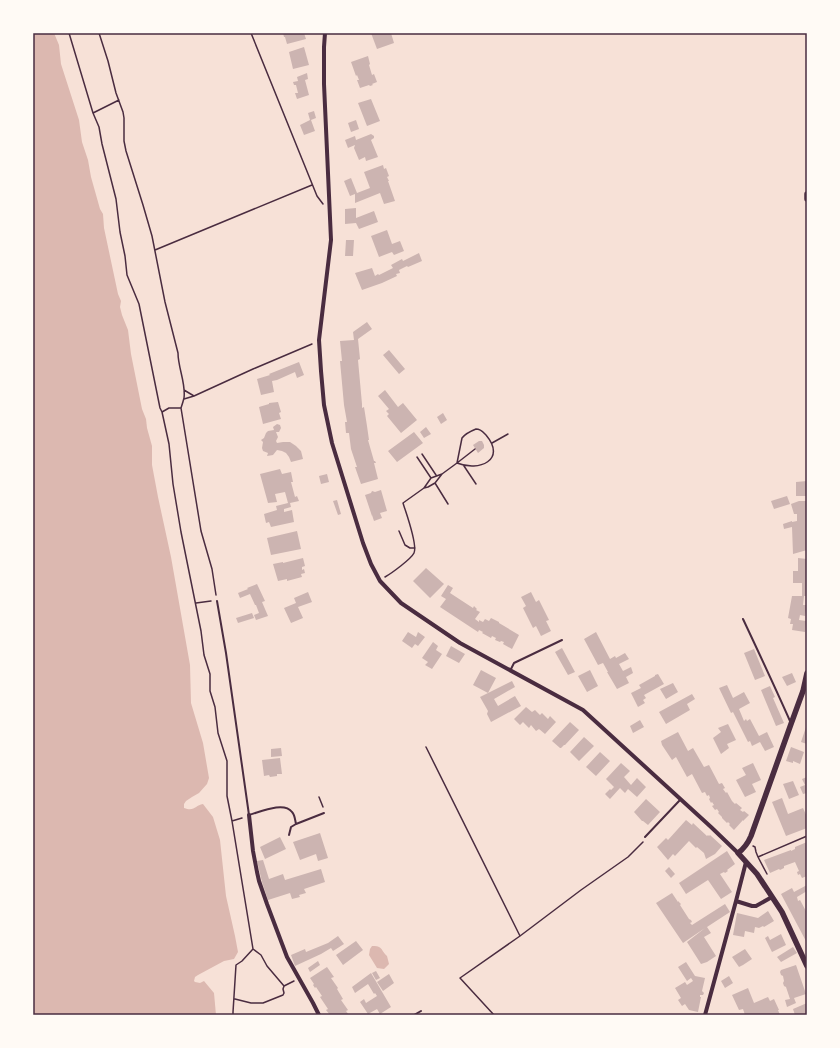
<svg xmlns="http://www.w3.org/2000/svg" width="840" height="1048" font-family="'Space Grotesk',sans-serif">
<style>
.water{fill:#dcb8b0}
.building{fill:#ccb4b1}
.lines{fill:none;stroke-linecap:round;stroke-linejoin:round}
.path{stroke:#4a2c40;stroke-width:1.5}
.service{stroke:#4a2c40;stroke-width:2}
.minor{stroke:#4a2c40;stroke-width:4}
.tertiary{stroke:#4a2c40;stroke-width:5.5}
.neatline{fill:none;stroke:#4a2c40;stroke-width:1.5}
</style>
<rect width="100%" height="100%" fill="#f7e1d7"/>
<path class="water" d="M33,33H54L59,45L61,64L79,120L82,142L88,160L91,177L100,209L103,214L104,228L118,294L121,301L120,307L122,315L128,330L131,354L142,409L146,419L147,428L152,446V465L158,497L171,557L190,665L191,703L203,743L209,778L207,784L199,793L192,797L186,801L184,804V808C195,812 195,805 203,804L213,817L220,840L226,896L235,936L238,952L234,959L224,961L198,975L195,977L194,981L195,982L200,983L204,981L214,993L216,1015H33Z
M372,946C383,945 381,951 387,956L389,964L384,969L377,968L369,955L370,949Z"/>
<path class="building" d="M283,33H304L306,39L287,44L285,37H284Z
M371,33H391L394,43L377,49Z
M304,47L309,65L293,69L289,52Z
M368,56L370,64L369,65L372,75L374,74L377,82L372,84L373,85L370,86L369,85L360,88L357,80H359L357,75L356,76L351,62Z
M307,73L308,79L305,80L309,95L297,99L295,93H298L296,85H294L293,82L298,81L297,77Z
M371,99L380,121L367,126L358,103Z
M314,111L316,118L311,120L315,131L304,135L300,125L310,120L308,113Z
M356,120L359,129L351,132L348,123Z
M371,134L374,136V138L371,140L378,157L366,161L365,157L359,160L354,148L355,145L348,148L345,140L355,136L356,140Z
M383,165L384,169L386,168L389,176L387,177L389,181H388L395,201L384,204L380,193L355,203V194L350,196L344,181L351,178L357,193L370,188L364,172Z
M356,208V218L374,211L378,222L359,229L356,223L345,224V209Z
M387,230L392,244L400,241L404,251L394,255L392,252L379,257L371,236Z
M346,240H354L353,256H345Z
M419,253L422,261L408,267L407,266L399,270L400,273L396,274L397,276L382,283L362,290L355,273L372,268L375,276L378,274L379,275L393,268L391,265L402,259L403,261Z
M367,322L372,329L358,339L360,359L358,360L362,404V408L364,407L367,426L369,440H368L374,461H375L376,463H374L378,479L361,484L355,467H357L351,449L349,433H346L345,422H347L344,405L340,361H342L340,341L354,340L353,332Z
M389,350L405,369L399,374L383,355Z
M299,362L304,375L297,378L295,372L277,380L272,381L274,392L261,395L257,379L270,375L269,374Z
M385,390L398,407L403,403L417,420L401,433L387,416L389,414L386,411L389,409L378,396Z
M278,402L281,412L279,413L281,419L263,424L259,407L269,404V403Z
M443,413L447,420L441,424L437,417Z
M277,424L280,425L281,428L279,432H276L278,437L276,441L277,443L283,442H290L296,446L301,451L303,459L291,462L289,457L286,453L282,451L277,450L273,455L267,456L268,453L263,451L262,448L263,442L261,440L264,438L266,433L268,431L274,430L273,427Z
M426,427L431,434L424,438L420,432Z
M414,432L423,443L397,462L388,451Z
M479,441H482L484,445V448L478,453L473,445Z
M280,469L282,474L291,472L293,482H291L295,497L297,496L299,501L290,503L291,507L284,509V512L292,510L294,522L271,527L269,522L266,523L264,514L277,510L276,506L288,503L285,492L275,494L277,502L268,503L260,474Z
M327,474L329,482L321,484L319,476Z
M807,481V496H796V482Z
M381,490L387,511L380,513L382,518L374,521L372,515V516L365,495L371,493L372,491L375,492Z
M787,496L790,504L774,509L771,501Z
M337,500L341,514L338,515L333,501Z
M799,501H807V550L793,554L792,527L784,529L783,524L792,521V522L797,521V514H794L791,504Z
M297,531L301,549L271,555L267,538Z
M303,558L305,566L302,567V570L304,569L305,573L301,574L302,577L287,581V579L278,581L273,564L283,562V563Z
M798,558L807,559V596H804L803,605H807L805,616L800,615L799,620L806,621L805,632L792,630L793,624H790L791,619L788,618L792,596H802V583H793V571H798Z
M426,568L444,584L430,598L413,581Z
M257,584L265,601L262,602L268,616L256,620L254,615L259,613L256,605H255L250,594L240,598L238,593L248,589L247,588Z
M448,585L453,588L450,593L473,608L474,606L477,609L476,610L480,612L475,619L479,622V620L483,622L485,619L489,621L491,618L499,622V623L519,635L512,649L503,644L504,642L501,641L500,642L495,640L496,638L492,636L491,638L482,633L483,632L479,630L478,632L440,607L446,599L441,596Z
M308,592L312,602L298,607L303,618L291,623L284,608L296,603L294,598Z
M531,592L536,602L539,600L549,620L546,621L551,631L541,636L536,626L533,628L523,608L526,606L521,597Z
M252,613L254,618L238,623L236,618Z
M408,632L416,637L418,632L425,637L418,646L415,644L412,648L402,641Z
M596,632L610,659L615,656L616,658L625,653L629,659L619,664L623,671L631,667L633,673L626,677L629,683L617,689L607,672H608L603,663L598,665L584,639Z
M433,642L438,646L436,650L442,654L432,669L425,665L428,662L422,658Z
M451,646L465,654L459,663L446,656Z
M562,648L575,672L568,675L555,652Z
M754,649L765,676L755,680L744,653Z
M481,670L496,678L488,693L512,681L515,687L494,699L498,706L515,696L521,706L491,722L487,714L488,711L480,697L488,693L473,685Z
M590,670L598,686L587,692L578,676Z
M792,673L796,682L787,686L782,677Z
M658,674L664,684L644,695L646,698L643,700L645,703L638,707L631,693L641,688L639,685L655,676V675Z
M673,683L678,692L666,699L660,689Z
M727,685L733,698L744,692L750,703L739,709L744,721L746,719L747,721L750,719L759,736L767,732L774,747L765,751L760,742L752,746L750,741L748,742L733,712L731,713L719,688Z
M770,686L775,697L773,698L784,723L776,726L761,690Z
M692,694L695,699L687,704L690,710L666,724L659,712Z
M526,707L532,712L535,710L540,715L542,713L548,719L550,716L556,722L545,734L539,729L536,731L531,725L529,728L523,722L520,725L514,719Z
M640,720L644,727L633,733L630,726Z
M570,722L579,730L565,745H564L561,748H560L552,741Z
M728,724L736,740L727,744L729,748L721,754L713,738L721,732L718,728Z
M807,724V744L801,742Z
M678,732L688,751L693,748L704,767L709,765L719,784L722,783L725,788L723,789L726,793L727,792L732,801L735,804L736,803L742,808L740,810L743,812L744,811L749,815L743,821V820L734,830L729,825L730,824L728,822L727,823L722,818V817L718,813L719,812L717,809L715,810L712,806L714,805L712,802L711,803L709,799L710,798L709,795L707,796L705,792L702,793L692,774L687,777L676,757L672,760L662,745L661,741Z
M584,737L594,746L579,761L570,752Z
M791,747L804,752L800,764L793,761V763L786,761Z
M281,748L282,756L271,757V749Z
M600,752L610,761L596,776L586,767Z
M280,758L282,774H277V776L270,777L269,775L264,776L262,760Z
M621,763L630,771L624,777L631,785L637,778L646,787L637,797L628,789L625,793L620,788L610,799L605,794L610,789L611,790L614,787L606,779Z
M753,763L761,780L752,784L756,792L745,797L736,780L746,775L742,768Z
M807,777V793L803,794L800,787L805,785L802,779Z
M793,781L799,795L789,799L783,784Z
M782,798L788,814L803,808L807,817V828L786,836L772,802Z
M646,799L660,812L648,825L643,821H642L634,812Z
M686,820L692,825L693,823L707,836L708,835L709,836L710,835L722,846L715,854L706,859L704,853L697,847L696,848L689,841L675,856L673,854L668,860L657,847L666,838L668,840Z
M320,833L328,858L318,861L316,854L300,860L293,842Z
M280,837L286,849L265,859L260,847Z
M807,842V869H806L807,876L802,878L800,874L798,875L797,872L799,871L795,862L784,866V868L780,870L779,869L770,873L764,860L791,850V851L795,849V847Z
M727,851L735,864L727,870L728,871L725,873L724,872L720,874L732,892L721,899L708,880L686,894L679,883Z
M263,860L269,879L283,874L285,880L321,869L325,882L304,889L306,893L299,895L300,897L292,899L290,893L268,900L262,882L257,861Z
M669,867L675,874L671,878L665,871Z
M807,885V891L797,897L798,901L800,900L807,913V943L781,894L792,888L794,892Z
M672,893L678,902V901L681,904L680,905L689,919L691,920L692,922L690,923L692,925L725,904L730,912L707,927L711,933L704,937L716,956L707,962L701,964L687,942L705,928L683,943L656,903Z
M768,911L774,921L764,927L763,926L759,928L755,927L754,933L745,931L744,937L733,935L737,913L758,918Z
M781,934L786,945L772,952L765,938L768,936L770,940Z
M338,936L344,944L333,951L331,948L321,954L295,966L291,955L305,949L306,952L328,943Z
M356,941L363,950L343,965L336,955Z
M793,947L797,953L781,962L777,957Z
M745,949L752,959L743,965L739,967L732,957Z
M318,961L320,965L310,972L308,968Z
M686,962L695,976L705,978L702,991L704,993L703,995H700V997H701L698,1012L689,1010L685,1004L682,1006L678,1000L681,998L675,988L685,982L687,985L693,981L691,978L687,981L678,967Z
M796,965L806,994L794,998L796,1003L787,1007L785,1000L790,999L786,987L784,986L783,983L784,981L783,976L781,975L780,972L781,970Z
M327,967L334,977L331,978L338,988L337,989L343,999L341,1000L348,1010L346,1011L349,1015H330L326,1010L328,1009L320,997L322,996L316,987L315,988L313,985L314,984L310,978Z
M376,971L380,978L376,980L372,973Z
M371,973L391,1007L380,1014L377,1009L368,1014L360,1002L364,999L366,1003L377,996L375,993L374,994L368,984L355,993L352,987Z
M389,974L394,983L383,991L377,982Z
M729,976L733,983L725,988L721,981Z
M748,988L754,1003L768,997L770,1001L774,999L779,1010H778L780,1015H745L743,1009L739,1010L732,995Z
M807,1003V1015H795L793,1009Z"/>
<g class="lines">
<path class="path" d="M69,33L93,113L99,127L102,144L116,199L120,232L125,256L127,275L139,304L160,408L162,412L169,444L173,484L181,532L201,631L204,655L210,674V691L215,707L218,733L227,761V796L232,821L253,949L242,961L236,965L233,1012V1015
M99,33L108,61L116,93L123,112L124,118V141L126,151L143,205L152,236L165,302L178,353C178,368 186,383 184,398C183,402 182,405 181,408L201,531L212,569L216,595
M251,33L317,196L323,204
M93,113L119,100
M155,250L312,185
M184,390L194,396
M184,399L194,396L253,369L312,344
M162,412L169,408H181
M476,429C481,429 483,432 486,435C507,460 479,472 457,463L462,438C465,434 471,431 476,429Z
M492,443L508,434
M422,454L436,475
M417,457L431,478
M464,466L476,484
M435,483L448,504
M424,488L431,478L442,474
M399,531L405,545L410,548H415
M385,577C392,573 411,559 414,553C418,545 406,513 403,503L424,488L428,487L435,483L442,474L457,463L475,449
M196,603L211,601
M426,747L520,936
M319,797L323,807
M232,821L242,818
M753,846L755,847L756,852L758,857
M767,874L758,857L807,836
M253,949L261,955L267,966L284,986L294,981
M235,999L251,1003H263L283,995L284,993L283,989L284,986
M494,1015L460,978L520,936L581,890L628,857L643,842"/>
<path class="service" d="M217,601L226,653L249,815C260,812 284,801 292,812C295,815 295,820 296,824
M743,619C759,653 775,687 790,721
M511,669L514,663L562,640
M289,835L291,827L296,824L324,813
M645,837L680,800
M414,1015L421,1011"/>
<path class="minor" d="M325,33L324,47V84L331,240L319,340L321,371L324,405L332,443L363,543L371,564L380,581L401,603L460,643L583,710L711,827L738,853
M249,815L253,851L257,872L259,881L267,904L287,957L313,1003L319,1015
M736,901L752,906H756L772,897
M705,1015L736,901L746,862"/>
<path class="tertiary" d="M807,194V199
M807,673L803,691L791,724L751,836C748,843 745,848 738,853L757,874L782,912L807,966"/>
</g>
<rect width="840" height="1048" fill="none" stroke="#fffaf5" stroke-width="68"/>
<rect x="34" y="34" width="772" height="980" class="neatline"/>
</svg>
